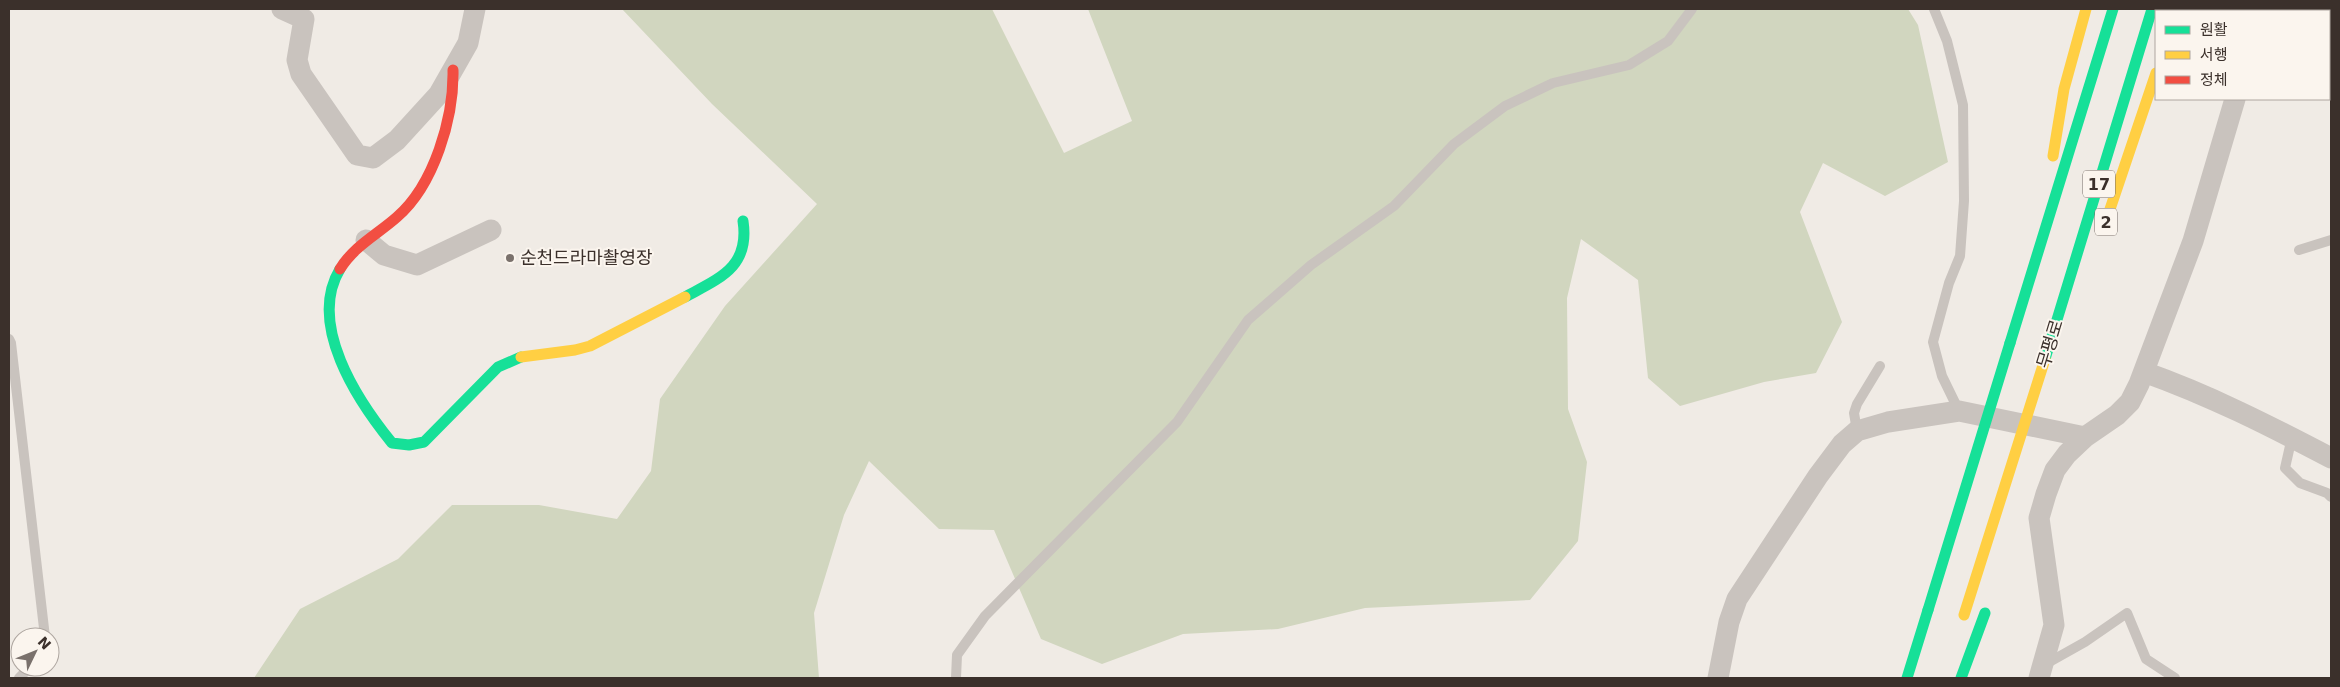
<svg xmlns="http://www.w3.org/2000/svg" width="2340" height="687" font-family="'DejaVu Sans','Noto Sans KR',sans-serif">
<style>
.green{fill:#d1d6bf}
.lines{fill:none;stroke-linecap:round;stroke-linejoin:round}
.lane{stroke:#c9c3be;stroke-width:10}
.street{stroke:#c9c3be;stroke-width:21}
.fast{stroke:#16e098;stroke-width:11}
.slow{stroke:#ffcf43;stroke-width:11}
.jam{stroke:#f24e42;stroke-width:11}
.fast-bridge{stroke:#16e098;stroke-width:11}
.slow-bridge{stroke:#ffcf43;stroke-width:11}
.poi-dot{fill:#7a716c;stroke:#fbf5ee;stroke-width:2}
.labels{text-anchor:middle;stroke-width:4;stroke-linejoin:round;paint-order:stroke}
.shield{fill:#fbf5ee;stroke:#756b66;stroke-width:1}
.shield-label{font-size:16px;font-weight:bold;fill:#3b302b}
.poi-label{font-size:18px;fill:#3b302b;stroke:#fbf5ee;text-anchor:start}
.street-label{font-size:18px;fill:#3b302b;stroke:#fbf5ee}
</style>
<rect width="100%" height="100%" fill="#f0ebe5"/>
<path class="green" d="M622,9H992L1064,153L1132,121L1088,9H1908L1918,25L1948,162L1885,196L1823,163L1800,212L1842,322L1816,373L1764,382L1680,406L1648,378L1638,280L1581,239L1567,298L1568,409L1587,462L1578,541L1530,600L1365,608L1278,629L1183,634L1102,664L1041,639L994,530L939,529L869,461L844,515L814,613L819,678H254L300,609L398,559L452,505H539L617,519L651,471L660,399L725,306L817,204L712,104Z"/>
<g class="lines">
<path class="lane" d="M1934,9L1947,41L1963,105L1964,201L1960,256L1949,283L1933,342L1942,376L1959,411
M2299,250L2331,240
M9,339L11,343L45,637
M1857,431L1854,413L1857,404L1880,366
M2292,437L2285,468L2300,483L2327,493L2331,497
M2044,665L2085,642L2127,613L2146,659L2175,678
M19,678L30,667
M956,678L957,655L985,616L1177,422L1248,320L1311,265L1394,206L1454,144L1505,106L1553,83L1629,65L1668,41L1692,9"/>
<path class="street" d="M282,9L304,19L297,60L301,74L357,155L373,158L397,140L439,94L468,43L475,9
M2261,11L2262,9
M366,240L384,255L417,265L491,230
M2144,372C2209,395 2270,426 2331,458
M1718,678L1729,622L1737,599L1818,476L1842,444L1857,431L1888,422L1959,411L2085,437
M2039,678L2054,625L2039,518L2046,494L2055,470L2067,454L2085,437L2117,415L2130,402L2139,384L2193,241L2235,99"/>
<path class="fast" d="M2177,11L2178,9
M340,269C307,324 357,400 392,443L409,445L424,442L498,367L521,357
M685,297C720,278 750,267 743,221
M2010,343L2113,9
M2045,359L2152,9
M1907,678L1928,610
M1961,678L1985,613"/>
<path class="slow" d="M2053,156L2064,89L2086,9
M2105,224L2156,73
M521,357L575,350L590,346L685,297"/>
<path class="jam" d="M340,269C354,246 378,234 397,217C434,185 454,118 453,70"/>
<path class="fast-bridge" d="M1928,610L2010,343"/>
<path class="slow-bridge" d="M1964,615L2045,359"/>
</g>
<circle class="poi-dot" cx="510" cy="258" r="5"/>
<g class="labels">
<g class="shield">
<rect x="2083" y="170.5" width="32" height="27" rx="4"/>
<rect x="2095" y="208.5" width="22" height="27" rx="4"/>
</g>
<g class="shield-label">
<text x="2099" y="190">17</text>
<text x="2106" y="228">2</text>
</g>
<g class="poi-label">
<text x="520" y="264">순천드라마촬영장</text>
</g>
<g class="street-label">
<text transform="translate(2050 344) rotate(-73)" y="6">무평로</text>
</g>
</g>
<rect width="2340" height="687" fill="none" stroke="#3b302b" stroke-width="20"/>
<rect x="2155" y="10" width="175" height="90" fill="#fbf5ee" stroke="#aea6a0"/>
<rect x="2165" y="26" width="25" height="8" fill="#16e098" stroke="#aea6a0"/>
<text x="2200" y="35" font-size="15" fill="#3b302b">원활</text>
<rect x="2165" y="51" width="25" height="8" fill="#ffcf43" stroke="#aea6a0"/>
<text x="2200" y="60" font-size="15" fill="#3b302b">서행</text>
<rect x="2165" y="76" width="25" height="8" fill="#f24e42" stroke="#aea6a0"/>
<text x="2200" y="85" font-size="15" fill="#3b302b">정체</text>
<g transform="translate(35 652) rotate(47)"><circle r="24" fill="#fbf5ee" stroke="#aea6a0"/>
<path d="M0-4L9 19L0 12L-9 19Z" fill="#7a716c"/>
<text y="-8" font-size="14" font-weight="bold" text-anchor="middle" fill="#3b302b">N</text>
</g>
</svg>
